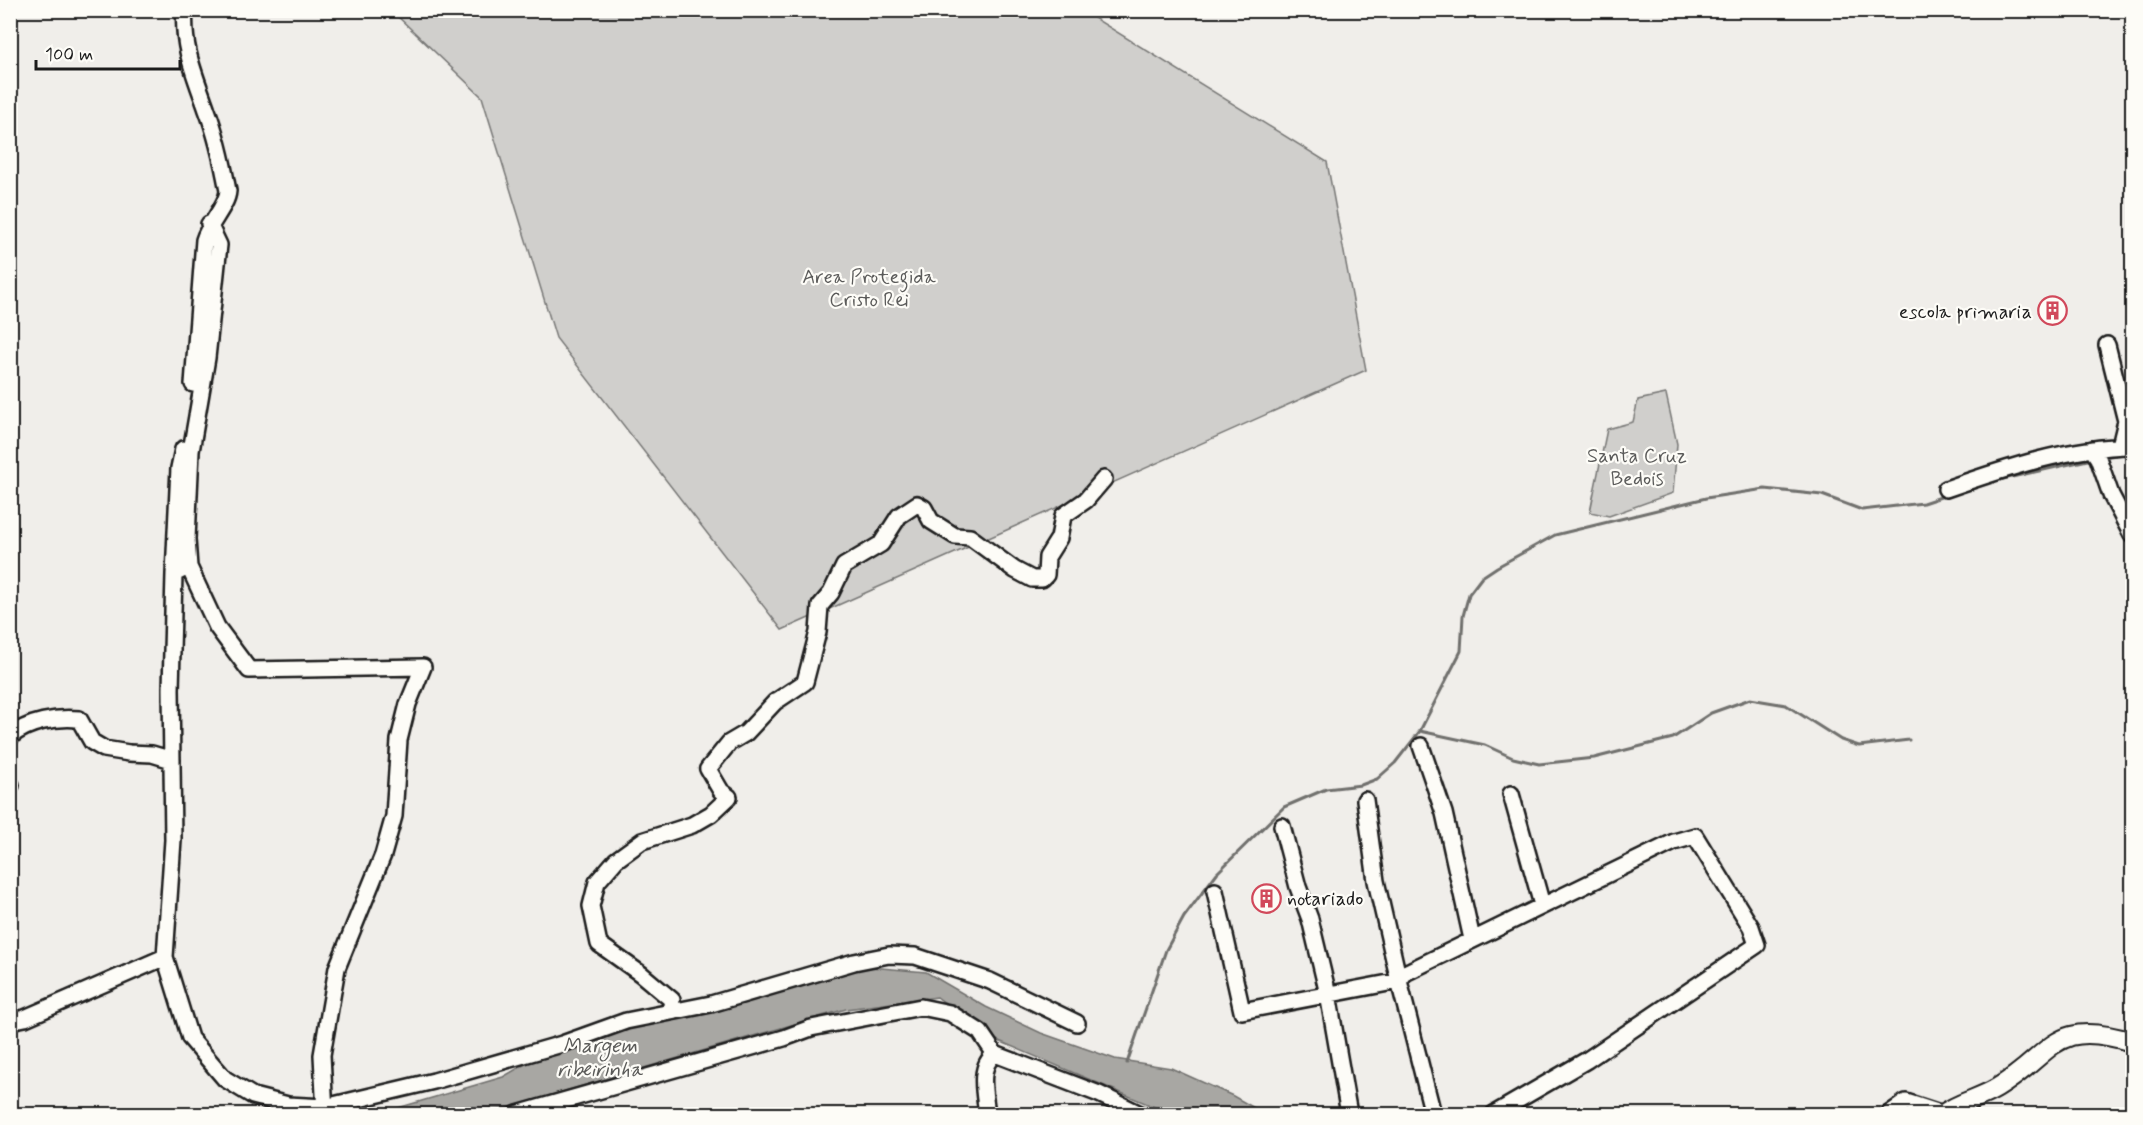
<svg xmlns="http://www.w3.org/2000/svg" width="2143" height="1125" font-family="Mynerve,sans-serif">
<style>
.green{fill:#d0cfcc;stroke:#767674;stroke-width:1.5}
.water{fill:#a8a7a3;stroke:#706f6d;stroke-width:1.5}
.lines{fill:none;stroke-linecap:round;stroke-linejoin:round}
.stream{stroke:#706f6d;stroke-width:3}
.minor-casing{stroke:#1c1c1c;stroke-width:20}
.major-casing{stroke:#1c1c1c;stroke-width:22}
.minor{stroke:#fdfcf7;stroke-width:15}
.major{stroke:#fdfcf7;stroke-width:18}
.labels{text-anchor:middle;stroke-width:4.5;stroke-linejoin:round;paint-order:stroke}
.park-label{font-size:20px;fill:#5b5b5a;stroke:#fdfcf7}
.poi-label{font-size:20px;fill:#1c1c1c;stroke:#fdfcf7;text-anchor:end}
.water-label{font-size:21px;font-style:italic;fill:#5b5b59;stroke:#fdfcf7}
</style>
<rect width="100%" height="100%" fill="#f0eeea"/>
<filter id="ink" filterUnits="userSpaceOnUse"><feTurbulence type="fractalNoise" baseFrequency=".0167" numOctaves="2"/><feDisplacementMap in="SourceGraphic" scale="12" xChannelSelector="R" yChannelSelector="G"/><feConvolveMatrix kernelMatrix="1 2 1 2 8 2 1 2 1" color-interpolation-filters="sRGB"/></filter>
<g filter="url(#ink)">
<path class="green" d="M392,11H1083L1327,162L1366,370L782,630L556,338L482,97Z
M1666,394L1677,444L1673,493L1609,516L1590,512L1607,429L1633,422L1638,400Z"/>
<path class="water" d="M859,966L926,972L986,1007L1041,1033L1115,1059L1171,1068L1233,1096L1265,1114H1171L992,1038L937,997L846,1009L493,1112L363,1114L391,1110L503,1077L539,1056L595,1035Z"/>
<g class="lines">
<path class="stream" d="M2102,457L2125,454
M1990,482L2092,459
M1420,731L1485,745L1513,758L1539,764L1594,758L1673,738L1711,713L1750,699L1786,705L1841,740L1859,746L1909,740
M1127,1063L1166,950L1184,917L1217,873L1284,807L1326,789L1361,785L1377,779L1395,763L1420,731L1461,651L1463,616L1469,594L1482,577L1497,567L1555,535L1706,498L1765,489L1822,495L1862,510L1923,503L1947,495"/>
<defs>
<path id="minor" d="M185,10C182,48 195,75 207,110C217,136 223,164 228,191C227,206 209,223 204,240L193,384
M209,224L219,245L207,358L191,451L187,539L189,567L217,627L249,670L423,667L408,704L399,740L394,816L383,855L337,968L322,1055L325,1114
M2107,345L2126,421L2120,446
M2092,449L2098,458L2111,495L2132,535
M1946,489C2006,468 2069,447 2132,446
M174,574L179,468L183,449
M10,737C28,721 57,717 79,719L92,742L104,749L129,753L152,754L172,760
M1421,746L1444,813L1472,939
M10,784L11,785
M1511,794L1542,905
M1282,826L1298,887L1310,919L1328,994L1349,1114
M1215,891L1242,1011L1399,981L1376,881L1365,800
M165,957L173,840L171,689L174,574L182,570
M670,1011L672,1000L641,974L599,944L591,906L597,882L616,860L642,841L692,825L711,814L729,797L721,791L708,769L729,743L746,733L775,702L805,682L818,632L820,606L831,593L844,566L881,544L899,516L917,504L924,508L931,521L955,536L970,537L1015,570L1032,579H1042L1046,575L1047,557L1059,538L1063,516L1086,500L1104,479
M10,1021L25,1018L165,957L190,1038L225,1079L253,1096L288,1105L325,1107L434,1081L562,1044L626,1021L711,1004L854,962L889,955L915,956L990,981L1077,1023
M517,1114L784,1038L811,1028L921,1007L950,1013L980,1032L995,1054L1099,1094L1140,1114
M987,1114C985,1095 977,1067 995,1054
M1433,1114L1399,981L1405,973L1674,842L1695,836L1751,927L1757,945L1587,1060L1494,1114
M1889,1114L1906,1102L1943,1114"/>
<path id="major" d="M1943,1114C1959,1102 1979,1099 1997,1088C2054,1054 2052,1017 2132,1042"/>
</defs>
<use href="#minor" class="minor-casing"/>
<use href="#major" class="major-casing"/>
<use href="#minor" class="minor"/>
<use href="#major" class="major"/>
</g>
</g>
<defs>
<symbol id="building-ring" viewBox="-11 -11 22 22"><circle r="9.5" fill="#fdfcf7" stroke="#d1495b" stroke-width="1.5"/><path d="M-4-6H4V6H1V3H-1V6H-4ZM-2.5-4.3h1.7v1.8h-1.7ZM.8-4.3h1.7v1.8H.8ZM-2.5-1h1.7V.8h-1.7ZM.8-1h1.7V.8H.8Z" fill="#d1495b"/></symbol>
</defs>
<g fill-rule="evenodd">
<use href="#building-ring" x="2036" y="294" width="33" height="33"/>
<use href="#building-ring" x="1250" y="882" width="33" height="33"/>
</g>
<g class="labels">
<g class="park-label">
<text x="869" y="283">Area Protegida<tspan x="869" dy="23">Cristo Rei</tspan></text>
<text x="1637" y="462">Santa Cruz<tspan x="1637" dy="23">Bedois</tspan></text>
</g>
<g class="poi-label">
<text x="2032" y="318">escola primaria</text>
<text x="1287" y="905" text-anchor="start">notariado</text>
</g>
<g class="water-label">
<text x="600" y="1052">Margem<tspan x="600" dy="24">ribeirinha</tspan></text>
</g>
</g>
<rect width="2143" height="1125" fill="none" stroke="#fdfcf7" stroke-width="36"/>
<rect x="18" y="18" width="2107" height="1089" fill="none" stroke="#1c1c1c" stroke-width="2" filter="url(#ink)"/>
<path d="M36 60v9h144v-9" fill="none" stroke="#1c1c1c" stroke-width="3"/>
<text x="45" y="60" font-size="18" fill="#1c1c1c" stroke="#fdfcf7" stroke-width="4.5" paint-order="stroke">100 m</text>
</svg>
